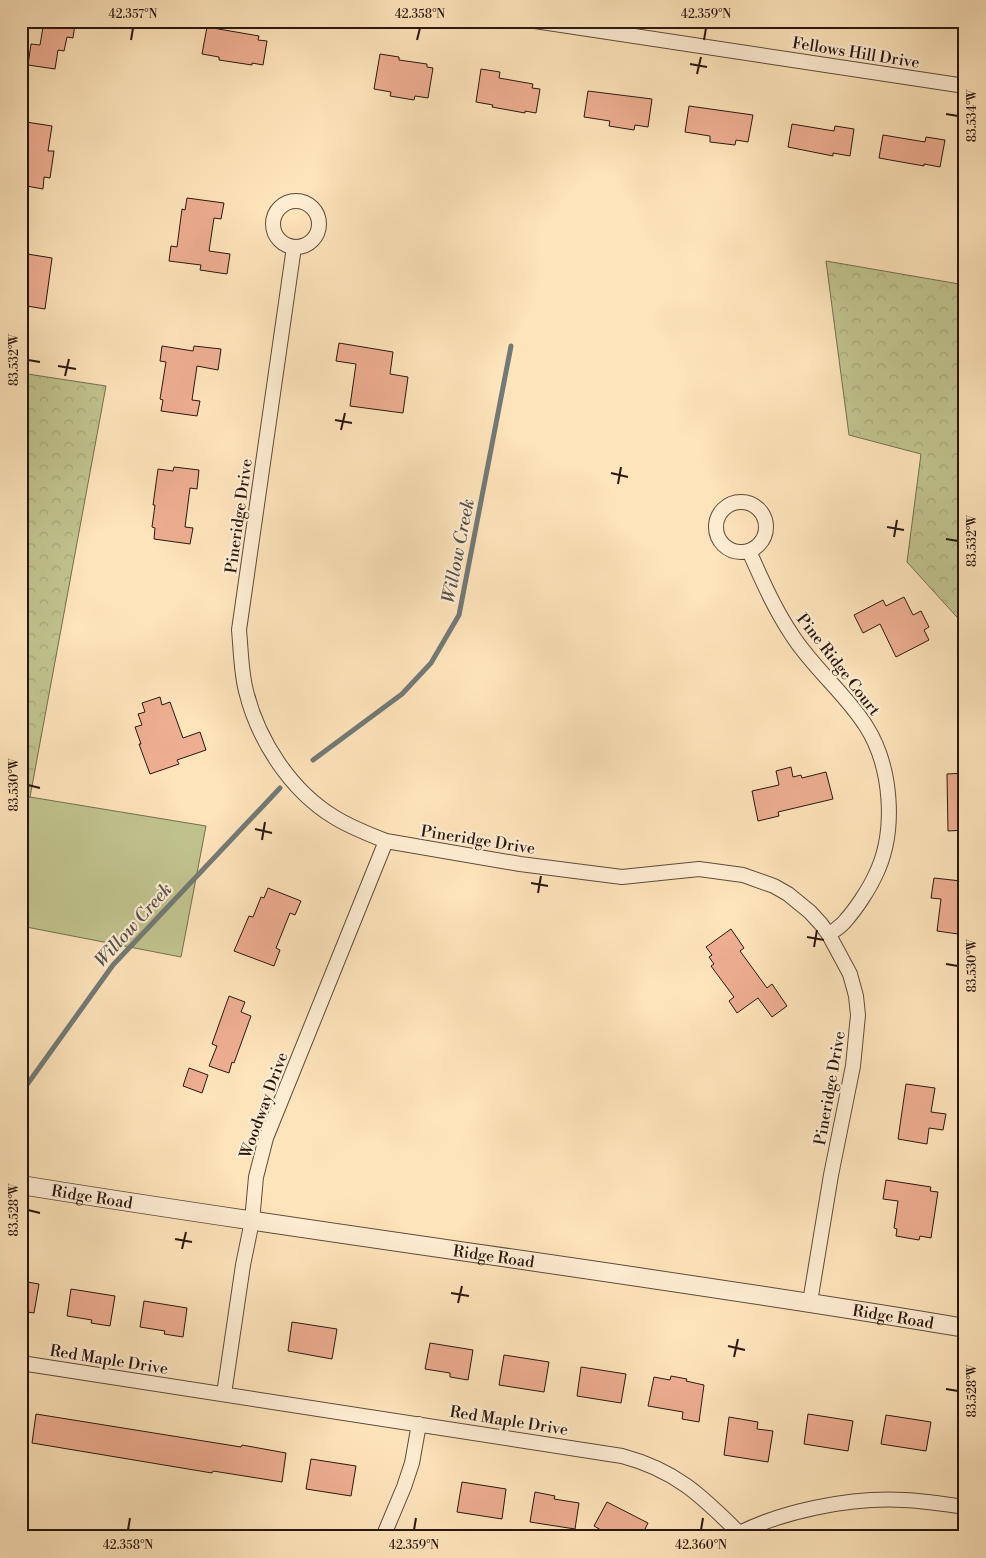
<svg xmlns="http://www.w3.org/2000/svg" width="986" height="1558" font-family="'Libre Bodoni',serif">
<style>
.green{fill:#c1c48f;stroke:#756e4f}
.forest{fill:url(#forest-crowns);stroke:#756e4f}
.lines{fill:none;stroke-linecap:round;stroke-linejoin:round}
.stream{stroke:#727a76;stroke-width:5}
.building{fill:#eeae92;stroke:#29180f}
.minor-casing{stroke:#5e4b3a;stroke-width:16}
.tertiary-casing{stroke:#5e4b3a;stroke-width:20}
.minor{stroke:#feedd3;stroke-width:14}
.tertiary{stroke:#feedd3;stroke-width:18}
.ticks{fill:none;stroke:#29180f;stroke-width:2}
.labels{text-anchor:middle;stroke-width:4.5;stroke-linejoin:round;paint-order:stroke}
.street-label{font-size:16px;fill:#29180f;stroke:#feedd3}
.water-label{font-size:18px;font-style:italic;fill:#54514b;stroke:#feedd3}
.neatline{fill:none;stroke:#29180f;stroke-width:2}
.ticks-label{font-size:12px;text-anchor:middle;fill:#29180f}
</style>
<defs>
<pattern id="forest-crowns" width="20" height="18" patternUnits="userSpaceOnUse" patternTransform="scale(1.25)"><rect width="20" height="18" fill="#c1c48f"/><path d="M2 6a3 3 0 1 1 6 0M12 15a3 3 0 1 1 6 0" fill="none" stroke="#a6a87a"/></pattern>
</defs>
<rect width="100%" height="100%" fill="#fee4bb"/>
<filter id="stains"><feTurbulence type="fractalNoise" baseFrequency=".004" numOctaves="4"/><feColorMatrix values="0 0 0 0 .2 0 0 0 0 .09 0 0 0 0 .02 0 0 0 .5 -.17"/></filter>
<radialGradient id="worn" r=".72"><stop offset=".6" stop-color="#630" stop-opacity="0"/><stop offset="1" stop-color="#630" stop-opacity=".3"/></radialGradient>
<path class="green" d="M21,794L30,797L206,826L181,957L21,926Z"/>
<path class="forest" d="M826,261L965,285V626L907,562L921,454L849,435Z
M21,373L106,386L30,797L21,794Z"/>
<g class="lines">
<path class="stream" d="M313,760L402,694L431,663L459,615L511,346
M21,1093L113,965L280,788"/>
</g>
<path class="building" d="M44,21H69V23L75,24L73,38L67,37L64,51L58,50L55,69L28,65L31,44L40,45Z
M207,27L259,36L258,40L267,41L263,65L252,63V65L219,60V57L202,54Z
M380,54L399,57V60L427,64V67L433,68L428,98L415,96L414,100L390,96L391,92L374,89Z
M481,69L500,72L499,78L533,84L532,88L540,89L536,113L525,111V113L492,107L493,105L476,102Z
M588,91L652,99L648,127L635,125L634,130L609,126L610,121L584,117Z
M689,106L753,115L748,142L736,140L735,145L710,142V136L685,132Z
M26,122L52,126L48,151H54L50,178L44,177L43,189L21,185V153Z
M792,124L834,131L835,126L854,129L850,156L833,153V156L788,147Z
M883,135L925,142L926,137L945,140L940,167L924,164V166L879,158Z
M187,198L224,203L221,219L214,218L209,251L230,254L227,274L200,270L201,265L169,261L171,246L177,247L182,209L185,210Z
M21,253L52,258L45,309L21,305Z
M339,343L393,352L390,374L408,377L403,413L350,406L356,364L336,361Z
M162,346L193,351L194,346L221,349L218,370L197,366L192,400L200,401L197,416L161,411L163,400L160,399L166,362L160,361Z
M174,467L199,470L197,489L190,488L185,527L193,528L190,544L154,539L155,528L152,527L155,505H153L158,469L173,471Z
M904,597L913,615L921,611L929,627L924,630L929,640L896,657L880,624L863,633L854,615L883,600L886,606Z
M160,697L162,705L170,702L183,738L200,732L206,750L177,760L179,764L150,774L139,744H141L135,727L142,725L138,714L145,712L142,703Z
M791,767L793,777L801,775L802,778L826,772L833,799L778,812L779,816L758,821L752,791L779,785L776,771Z
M965,773V830L948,831L947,774Z
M934,878L961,881L960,884L965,885V935L937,931L941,899L931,898Z
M268,888L301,901L295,915L290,913L276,948L280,950L274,966L234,951L249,916L253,917L261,897L264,898Z
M731,929L744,948L740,951L767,988L772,984L787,1006L772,1017L758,998L737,1013L729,1001L734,997L711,966L714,964L709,957L712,955L706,947Z
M229,996L245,1002L241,1012L251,1016L234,1063L232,1062L229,1073L209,1066L217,1046L212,1044Z
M189,1068L208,1075L202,1093L183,1086Z
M906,1084L935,1088L931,1112L946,1114L943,1130L929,1128L927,1144L898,1139Z
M886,1180L931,1187L930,1191L938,1192L931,1238L920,1236L919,1240L896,1236L897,1229L894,1228L898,1201L883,1199Z
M21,1281L39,1284L34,1313L21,1311Z
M71,1289L115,1296L110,1326L91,1323L92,1320L67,1316Z
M144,1301L187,1308L183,1337L164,1334L165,1331L140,1327Z
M292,1322L337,1329L332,1359L288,1351Z
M430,1343L473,1350L468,1380L450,1377V1373L425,1369Z
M504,1355L549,1362L544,1392L499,1385Z
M581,1367L626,1374L621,1403L577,1396Z
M671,1376L687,1379L686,1381L704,1385L699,1422L682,1419L683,1412L648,1406L654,1377L670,1380Z
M36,1414L241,1447L242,1445L286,1453L282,1482L213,1471L212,1473L32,1443Z
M808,1414L853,1421L848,1451L804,1444Z
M886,1415L931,1422L926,1451L881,1444Z
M729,1417L758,1422L757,1429L773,1431L768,1462L724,1455Z
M311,1459L356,1466L351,1496L306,1489Z
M462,1482L506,1489L502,1519L457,1512Z
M535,1492L555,1496L554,1499L579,1503L575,1529L530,1522Z
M607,1502L648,1523L641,1537H613L594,1526Z"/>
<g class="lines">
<defs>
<path id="minor" d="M535,21L965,86
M273 224a23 23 0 1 1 46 0a23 23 0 1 1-46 0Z
M294,247L239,630C241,650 241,672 246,691C258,740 290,790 334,817C350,827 368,834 386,841L520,864L622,877L699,869L743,875L774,886L788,894L810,912L821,924L829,935L850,974L856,996L858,1015L853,1066L831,1175L810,1302
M716 527a25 25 0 1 1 50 0a25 25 0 1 1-50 0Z
M749,551C762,580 774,608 792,635C813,668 845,693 866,726C892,767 897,832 875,876C869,889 856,909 846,920C842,926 834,930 829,935
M21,1363L622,1456C675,1470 701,1495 739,1533
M224,1394L243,1265L252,1221L256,1177L266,1138L386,841
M383,1537L404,1487L412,1463L419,1424
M732,1537C779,1511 851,1497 904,1500C924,1501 945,1504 965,1507"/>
<g id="tertiary">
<path id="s1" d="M21,1185C335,1236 651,1275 965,1328"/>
</g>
</defs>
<use href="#minor" class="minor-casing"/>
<use href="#tertiary" class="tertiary-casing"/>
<use href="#minor" class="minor"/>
<use href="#tertiary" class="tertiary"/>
</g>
<path class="ticks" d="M131,40L133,28M417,40L420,28M704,40L706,28M690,64L707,67M697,74L701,57M946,114L958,116M28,360L40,362M58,366L76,369M65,376L69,359M335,420L352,423M341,430L345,413M611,473L628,477M618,484L621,467M887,527L904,530M894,537L897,520M946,539L958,541M28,785L40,788M255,829L272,833M262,840L265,822M531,883L548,886M538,893L541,876M807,937L824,940M814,947L817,930M946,964L958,966M28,1210L40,1213M175,1239L192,1242M182,1249L186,1232M451,1293L469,1296M458,1303L462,1286M728,1346L745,1350M734,1357L738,1339M946,1389L958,1391M128,1530L130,1518M414,1530L416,1518M701,1530L703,1518"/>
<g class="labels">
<g class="street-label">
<text transform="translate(856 52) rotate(9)" y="6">Fellows Hill Drive</text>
<text transform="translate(238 516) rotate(-82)" y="6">Pineridge Drive</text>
<text transform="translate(839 664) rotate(52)" y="6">Pine Ridge Court</text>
<text transform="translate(478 839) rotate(9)" y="6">Pineridge Drive</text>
<text transform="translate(829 1088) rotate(-80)" y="6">Pineridge Drive</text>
<text transform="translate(263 1105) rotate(-70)" y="6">Woodway Drive</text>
<text dy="6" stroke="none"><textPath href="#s1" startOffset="72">Ridge Road</textPath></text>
<text dy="6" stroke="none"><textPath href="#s1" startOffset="478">Ridge Road</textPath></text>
<text dy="6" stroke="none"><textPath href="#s1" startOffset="882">Ridge Road</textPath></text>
<text transform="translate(109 1359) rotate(9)" y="6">Red Maple Drive</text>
<text transform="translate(509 1420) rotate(9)" y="6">Red Maple Drive</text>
</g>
<g class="water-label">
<text transform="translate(458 551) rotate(-79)" y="6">Willow Creek</text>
<text transform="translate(133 925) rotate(-48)" y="6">Willow Creek</text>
</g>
</g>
<rect width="986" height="1558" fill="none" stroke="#fee4bb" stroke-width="55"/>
<rect x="28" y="28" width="930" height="1502" class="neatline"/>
<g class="ticks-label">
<text x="133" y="18">42.357°N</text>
<text x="420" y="18">42.358°N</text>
<text x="706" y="18">42.359°N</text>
<text transform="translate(972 116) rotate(-90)" y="4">83.534°W</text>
<text transform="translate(14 360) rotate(-90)" y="4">83.532°W</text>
<text transform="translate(972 541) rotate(-90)" y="4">83.532°W</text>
<text transform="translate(14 785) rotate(-90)" y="4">83.530°W</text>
<text transform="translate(972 966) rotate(-90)" y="4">83.530°W</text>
<text transform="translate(14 1210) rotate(-90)" y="4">83.528°W</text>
<text transform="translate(972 1391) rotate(-90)" y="4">83.528°W</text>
<text x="128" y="1549">42.358°N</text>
<text x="414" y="1549">42.359°N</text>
<text x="701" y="1549">42.360°N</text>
</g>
<rect width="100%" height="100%" filter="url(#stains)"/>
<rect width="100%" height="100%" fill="url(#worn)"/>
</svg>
